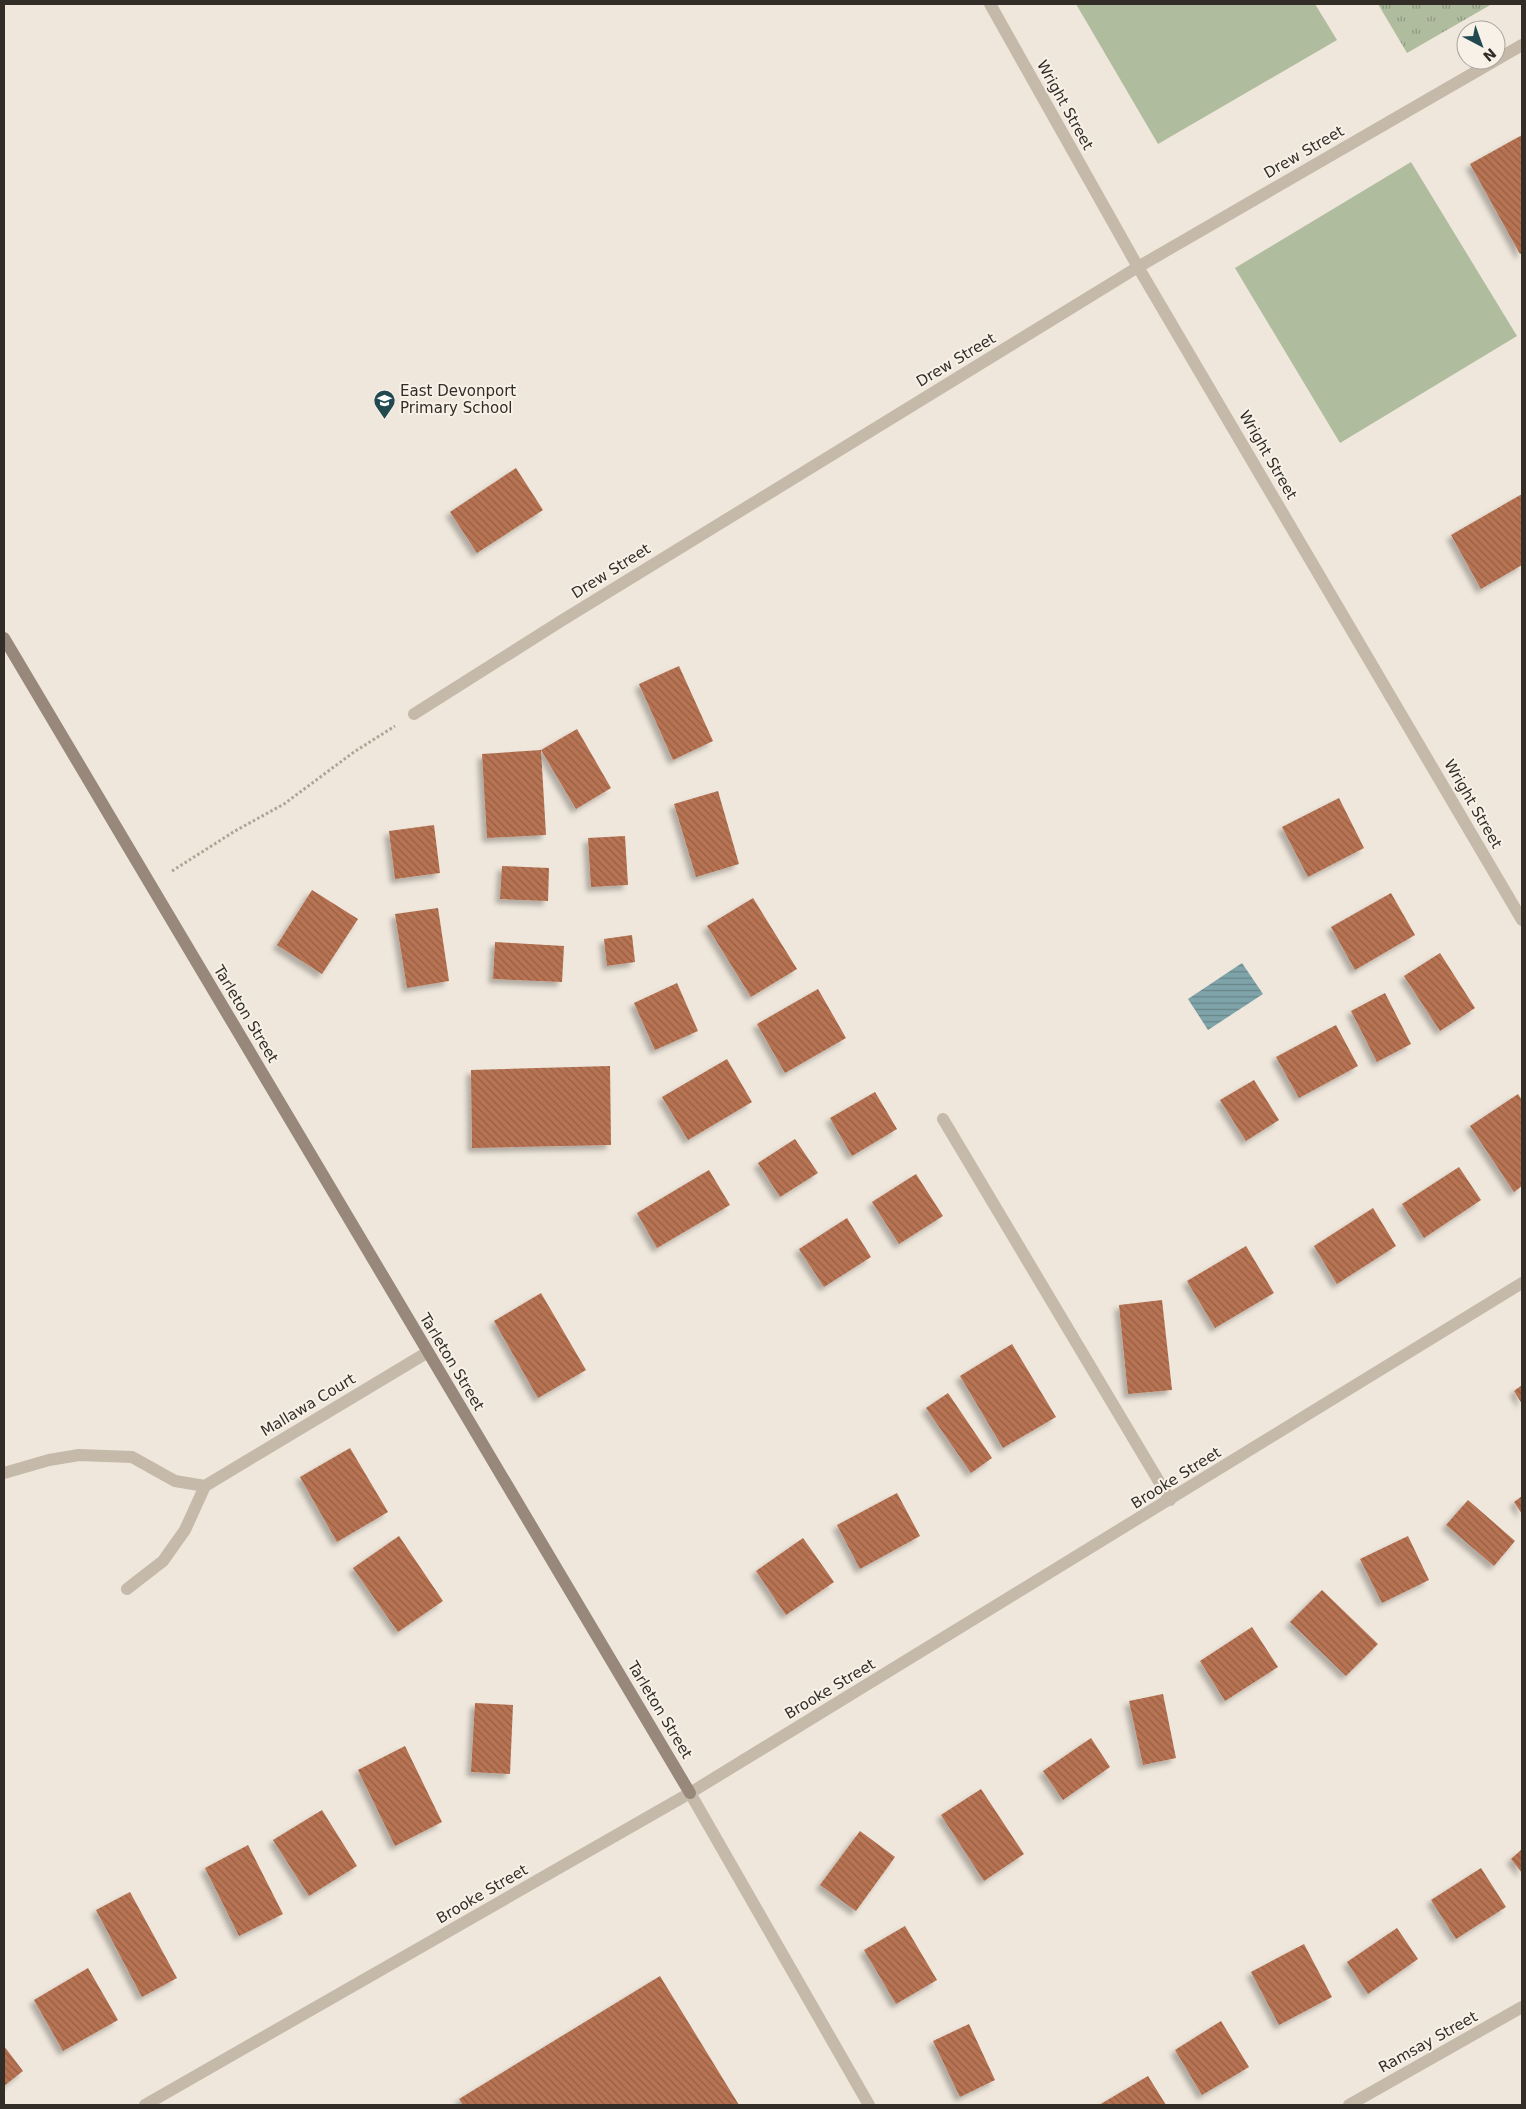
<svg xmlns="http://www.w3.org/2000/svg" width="1526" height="2109" font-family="'DejaVu Sans',sans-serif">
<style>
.grass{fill:url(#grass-tufts)}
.pitch{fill:#afbc9e}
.water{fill:url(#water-rules)}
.building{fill:url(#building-back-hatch);filter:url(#shadow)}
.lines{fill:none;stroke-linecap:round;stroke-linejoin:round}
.path{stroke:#b1a394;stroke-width:3;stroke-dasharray:2.5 2.5;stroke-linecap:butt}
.service{stroke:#c5b9a9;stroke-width:12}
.minor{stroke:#c5b9a9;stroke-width:12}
.tertiary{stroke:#c5b9a9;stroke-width:12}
.secondary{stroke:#98887b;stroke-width:12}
.labels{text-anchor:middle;stroke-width:4;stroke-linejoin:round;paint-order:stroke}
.street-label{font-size:15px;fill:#332d28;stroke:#f7f1e8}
.poi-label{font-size:15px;fill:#332d28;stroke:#f7f1e8;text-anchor:start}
</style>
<defs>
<pattern id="grass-tufts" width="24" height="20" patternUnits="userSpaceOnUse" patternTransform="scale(1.25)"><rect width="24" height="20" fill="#afbc9e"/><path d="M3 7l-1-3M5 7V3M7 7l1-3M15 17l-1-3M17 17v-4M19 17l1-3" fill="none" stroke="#8f9981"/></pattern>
<pattern id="water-rules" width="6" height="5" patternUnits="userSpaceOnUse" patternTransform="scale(1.25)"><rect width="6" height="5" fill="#7ea3a8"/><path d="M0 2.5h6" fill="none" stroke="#688589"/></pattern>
<pattern id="building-back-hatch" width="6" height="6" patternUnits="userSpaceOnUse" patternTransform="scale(1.25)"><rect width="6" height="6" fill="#b77352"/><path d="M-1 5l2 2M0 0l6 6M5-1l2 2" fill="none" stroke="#955f44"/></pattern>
<filter id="shadow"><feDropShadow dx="-4.5" dy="4.5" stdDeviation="2.5" flood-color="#0004"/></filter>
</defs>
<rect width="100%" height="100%" fill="#efe7dc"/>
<path class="grass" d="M1378,4H1492L1407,53Z"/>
<path class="pitch" d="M1076,4H1315L1337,40L1158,144Z
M1411,162L1517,336L1340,443L1235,268Z"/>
<path class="water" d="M1242,963L1263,994L1208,1030L1188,999Z"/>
<path class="building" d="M1522,135V253L1520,254L1470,164Z
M516,468L543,510L477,553L450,512Z
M1522,494V565L1481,589L1451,535Z
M679,666L713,741L673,760L639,684Z
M577,729L611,788L576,809L541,750Z
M541,750L546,835L487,838L482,754Z
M718,791L739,864L696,877L674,804Z
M1339,798L1364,848L1308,877L1282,827Z
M434,825L440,873L395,879L389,831Z
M625,836L628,885L591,887L588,838Z
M502,866L549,868L548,901L500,899Z
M312,890L358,919L322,974L277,945Z
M1391,893L1415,935L1355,970L1331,927Z
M753,898L797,969L751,997L707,926Z
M438,908L449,981L407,988L395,914Z
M632,935L635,962L607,966L604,939Z
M495,942L564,946L562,982L493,979Z
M1440,953L1475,1008L1440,1031L1404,976Z
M677,983L698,1031L655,1050L634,1003Z
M818,989L846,1038L785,1073L757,1024Z
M1385,993L1411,1044L1377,1062L1351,1011Z
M1336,1025L1358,1066L1299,1098L1276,1057Z
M727,1059L752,1102L688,1140L662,1097Z
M610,1066L611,1145L472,1148L471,1070Z
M1254,1080L1279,1120L1246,1141L1220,1100Z
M875,1092L897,1129L852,1156L830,1118Z
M1518,1094L1522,1100V1186L1514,1192L1470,1126Z
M795,1139L818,1173L780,1197L758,1163Z
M1459,1167L1481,1200L1424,1238L1402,1204Z
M709,1170L730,1205L657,1248L637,1213Z
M916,1174L943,1216L899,1244L872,1202Z
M1373,1208L1396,1246L1337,1284L1314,1246Z
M847,1218L871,1257L824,1287L799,1249Z
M1246,1246L1274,1293L1215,1328L1187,1281Z
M541,1293L586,1370L538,1398L494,1321Z
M1162,1300L1172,1390L1128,1394L1119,1305Z
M1012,1344L1056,1417L1003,1448L960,1376Z
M1522,1385V1404L1514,1391Z
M948,1393L992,1458L971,1473L926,1408Z
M350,1448L388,1512L337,1542L300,1477Z
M897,1493L920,1536L860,1569L837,1525Z
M1522,1496V1514L1514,1502Z
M1468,1500L1515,1541L1494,1566L1446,1525Z
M399,1536L443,1601L398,1632L353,1568Z
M1408,1536L1429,1580L1382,1603L1360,1559Z
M803,1538L834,1582L786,1615L756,1571Z
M1322,1590L1378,1644L1346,1676L1290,1622Z
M1252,1627L1278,1667L1225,1701L1200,1661Z
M1163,1694L1176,1758L1143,1765L1129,1701Z
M475,1703L513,1705L510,1774L471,1772Z
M1091,1738L1110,1767L1063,1800L1043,1771Z
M405,1746L442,1822L395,1846L358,1770Z
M981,1789L1024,1854L984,1881L941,1815Z
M322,1810L357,1866L309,1896L273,1840Z
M860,1831L895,1857L856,1911L820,1885Z
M248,1845L283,1914L239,1936L205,1868Z
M1522,1849V1873L1511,1859Z
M1481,1868L1506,1907L1456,1939L1431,1900Z
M130,1892L177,1978L142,1997L96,1910Z
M905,1926L937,1980L896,2004L864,1950Z
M1397,1928L1418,1959L1368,1994L1347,1962Z
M1304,1944L1332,1997L1279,2025L1251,1972Z
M88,1968L118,2020L63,2051L34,2000Z
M660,1976L739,2105H463L459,2099Z
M1221,2021L1249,2067L1202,2095L1175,2050Z
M969,2024L995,2080L960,2097L933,2041Z
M4,2046L23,2071L4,2086Z
M1148,2076L1166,2105H1099Z"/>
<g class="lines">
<path class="path" d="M172,871L235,831L284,804L354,752L395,726"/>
<path class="service" d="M943,1119L1170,1500
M4,1473L49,1460L79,1455L132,1457L175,1481L205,1486L428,1352
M127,1589L163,1561L185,1530L205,1486"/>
<path class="minor" d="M414,714L561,621L1138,267L1522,45
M1349,2105L1522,2007"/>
<path class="tertiary" d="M990,4L1138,267L1522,920
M690,1793L869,2105
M145,2105L690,1793L1522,1283"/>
<path class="secondary" d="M4,638L690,1793"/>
</g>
<defs>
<symbol id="school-pin" viewBox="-11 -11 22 30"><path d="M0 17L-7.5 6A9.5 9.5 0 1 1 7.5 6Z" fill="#234950" stroke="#f7f1e8"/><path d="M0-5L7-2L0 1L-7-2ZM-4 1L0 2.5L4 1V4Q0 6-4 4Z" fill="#fff"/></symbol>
</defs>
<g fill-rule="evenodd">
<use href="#school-pin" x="372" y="388" width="25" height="34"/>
</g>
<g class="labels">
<g class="street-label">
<text transform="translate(1065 105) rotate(61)" y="5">Wright Street</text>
<text transform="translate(1304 152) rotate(-30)" y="5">Drew Street</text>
<text transform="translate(956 360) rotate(-31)" y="5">Drew Street</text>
<text transform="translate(1268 455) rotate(60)" y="5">Wright Street</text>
<text transform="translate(611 571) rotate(-32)" y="5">Drew Street</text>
<text transform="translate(1473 804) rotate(60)" y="5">Wright Street</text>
<text transform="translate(246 1014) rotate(59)" y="5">Tarleton Street</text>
<text transform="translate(452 1362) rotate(59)" y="5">Tarleton Street</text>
<text transform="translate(308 1405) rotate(-31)" y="5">Mallawa Court</text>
<text transform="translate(1176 1478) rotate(-32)" y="5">Brooke Street</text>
<text transform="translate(830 1689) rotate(-31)" y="5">Brooke Street</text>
<text transform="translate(660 1710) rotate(59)" y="5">Tarleton Street</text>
<text transform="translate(482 1894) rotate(-30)" y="5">Brooke Street</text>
<text transform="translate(1428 2042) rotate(-29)" y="5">Ramsay Street</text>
</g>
<g class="poi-label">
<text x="400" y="396">East Devonport<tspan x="400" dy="17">Primary School</tspan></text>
</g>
</g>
<rect width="1526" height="2109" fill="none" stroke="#332d28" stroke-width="10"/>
<g transform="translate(1481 45) rotate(139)"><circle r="24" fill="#f7f1e8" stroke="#a9a39b"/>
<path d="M0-4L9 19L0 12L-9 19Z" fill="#234950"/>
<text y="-8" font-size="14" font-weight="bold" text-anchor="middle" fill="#332d28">N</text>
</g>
</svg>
